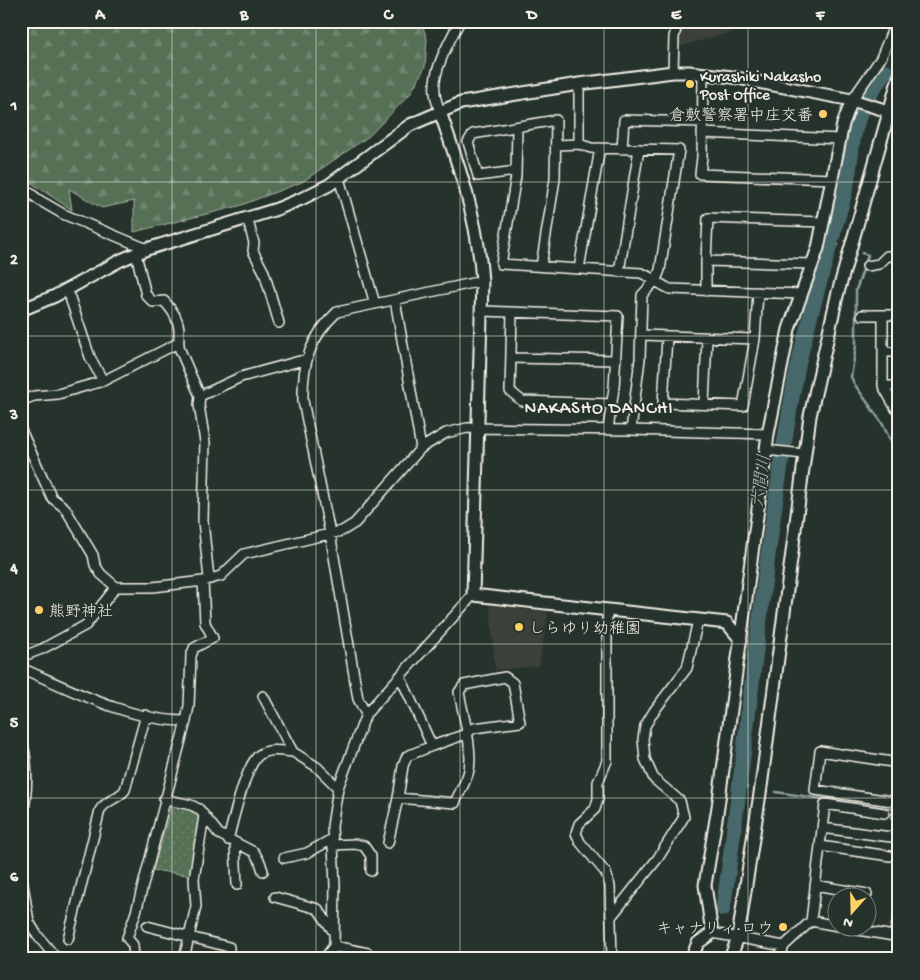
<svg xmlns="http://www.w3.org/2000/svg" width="920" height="980" font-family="'Gochi Hand','Klee One',sans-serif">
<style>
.built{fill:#3b4138}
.forest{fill:url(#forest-firs);stroke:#a5b09f}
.park{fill:url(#park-dots);stroke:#a5b09f}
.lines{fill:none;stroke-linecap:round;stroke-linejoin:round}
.stream{stroke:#8c9f9e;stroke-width:2.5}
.river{stroke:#46696c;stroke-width:15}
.street-casing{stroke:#f4f1e8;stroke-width:12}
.secondary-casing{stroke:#f4f1e8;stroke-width:15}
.street{stroke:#26332d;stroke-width:9}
.secondary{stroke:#26332d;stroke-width:11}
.grid{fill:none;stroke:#f4f1e8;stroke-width:1;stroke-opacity:0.55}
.poi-dot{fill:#ffd166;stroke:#26332d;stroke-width:2}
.labels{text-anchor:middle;stroke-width:4;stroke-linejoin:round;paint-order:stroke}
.poi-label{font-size:16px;fill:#f4f1e8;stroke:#26332d;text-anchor:start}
.neighbourhood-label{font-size:18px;letter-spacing:1px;fill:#f4f1e8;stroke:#26332d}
.water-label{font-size:18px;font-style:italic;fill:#aebbb6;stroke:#26332d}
.neatline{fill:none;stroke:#f4f1e8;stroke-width:2}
.grid-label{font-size:16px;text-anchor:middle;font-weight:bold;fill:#f4f1e8}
</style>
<defs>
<pattern id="forest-firs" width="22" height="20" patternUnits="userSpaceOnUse" patternTransform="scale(1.25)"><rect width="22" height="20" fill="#567056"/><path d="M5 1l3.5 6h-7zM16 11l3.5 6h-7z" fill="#6f856e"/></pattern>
<pattern id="park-dots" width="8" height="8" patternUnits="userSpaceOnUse" patternTransform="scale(1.25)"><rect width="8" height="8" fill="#567056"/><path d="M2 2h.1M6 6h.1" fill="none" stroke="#6f856e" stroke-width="1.8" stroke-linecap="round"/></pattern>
</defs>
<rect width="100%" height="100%" fill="#26332d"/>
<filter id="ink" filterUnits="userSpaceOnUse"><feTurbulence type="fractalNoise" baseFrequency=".02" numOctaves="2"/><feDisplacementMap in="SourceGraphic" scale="10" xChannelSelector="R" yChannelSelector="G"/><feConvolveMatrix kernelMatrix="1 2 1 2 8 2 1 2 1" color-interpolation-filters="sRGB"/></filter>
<g filter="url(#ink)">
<path class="built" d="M681,21H738L729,33L677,47Z
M490,605L548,612L539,666L495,670Z"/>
<path class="forest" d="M21,21H421L427,39L425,67L410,94L369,136L302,182L239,206L134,232V201L102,208L69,189L72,210L21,176Z"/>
<path class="park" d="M172,804L190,806L203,816L194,876L153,870Z"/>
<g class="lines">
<path class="stream" d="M830,242L838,245
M862,253L868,255L856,290V346L851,377L855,385L882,423L899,458
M740,786L747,787
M776,792L899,810"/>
<path class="river" d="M723,909C741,787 753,664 770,541C778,483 786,424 798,366C811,309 828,252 844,196C850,176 850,155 854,136C858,111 871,91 886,71"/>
<defs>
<path id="street" d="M665,21L676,25
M673,72L674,37L678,21
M703,73L702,157L700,174L832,179
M579,84V144
M852,100L881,58L896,21
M440,112C438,105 435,99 435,92C432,71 450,40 460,21
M886,116L899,120
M517,127L516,176L501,264L641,273C652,277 660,285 670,289L801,294
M702,133L840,139
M556,145L579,144L591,148L679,150L660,270L656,280L642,295L640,359L631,430
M622,149L624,120L702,122
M516,171L478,176L468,142L473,134L556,120L555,179L541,266
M339,178L375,304
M21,186L39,200L63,214L147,249
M247,217L254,243L253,251L264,272L279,323
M136,254L146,295L153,302L164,301C172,310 180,320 179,334C179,340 178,344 180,350L200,396L241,377L307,359
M812,264L706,261L708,218L823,222
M867,266L879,264L887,256H899
M579,269L600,148
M619,272L639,149
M67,289L90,357L103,381
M706,291V261
M395,300L421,448
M482,311L618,316L614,388L608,429
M512,312L510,391L522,401L612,404
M862,315H899
M883,315V386L899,414
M641,335L755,339
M667,337L663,403L743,406L755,339L758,292
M883,352H899
M511,358L616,360
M883,386H899
M200,396L199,405L205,442L203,521L209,579
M21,401L34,396L58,394L103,381L178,343
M704,404L707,338
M21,430L52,498L65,508L93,555L95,565L101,574L116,587H153L203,581L221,576L244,554L342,531L355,523L421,448L446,433L467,428L631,430L768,434
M765,450L804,454
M607,610V761L598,782V799L595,809L579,824L576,833L580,842L606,873L610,886L612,959
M21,657L42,649L86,625L116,587
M21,668C72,690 130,721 186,721
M400,676L432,746L407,756L403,766L398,798L455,803C459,792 467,781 469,770C473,749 463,714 459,692L464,685L505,677L513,683L520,722L474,728L466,734L432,746
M263,696L293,752L317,767L338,788
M366,714L358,699L330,533L303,401C302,364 310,337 337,312L482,281
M21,737C30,765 27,798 21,826
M899,763L820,751L815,790L899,802
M164,799L191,805L199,809L219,834L254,852L260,862L263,871
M896,816H899
M822,828L899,838
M228,840C233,821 245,766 259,755C269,748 282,751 293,752
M235,843L237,885
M388,843L398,798
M332,845L355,844L364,846L371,856V871
M820,846L890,856
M284,858L307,853L332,839
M21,872L29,922L37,935L57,959
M815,885L867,894
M275,897L318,909L333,931
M611,917L658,858L684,817L680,801L654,779L645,759L643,739L645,726L654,711L687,668L698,620
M811,921L838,926
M147,926L229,947V959
M846,928L894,936L899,916
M712,933L784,946L811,921L825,804L884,813
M68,939L100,810C106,800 118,799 125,790L146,715
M334,946L368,953L373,959
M134,959L133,945L127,938L136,912L186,721L189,706L191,656L194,648L213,638L205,623L203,581
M184,959L196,906L194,879L204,816
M324,959L334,946L335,885L332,826L338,788L366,714L473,595
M779,959L784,946"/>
<path id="secondary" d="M440,112C460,169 478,220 482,281L473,595L727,623L741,640
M21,310L55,296L121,260L147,249L277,209L301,199L329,185L410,125L461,103L579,84L673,72H689L732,77L852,100L888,111
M691,959L698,943L712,933L705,885L718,807L768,434L789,329L818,248L843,124L852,100
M730,959L738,937L761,787L810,416L837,296L899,77"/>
</defs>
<use href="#street" class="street-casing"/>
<use href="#secondary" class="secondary-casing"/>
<use href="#street" class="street"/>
<use href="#secondary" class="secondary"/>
</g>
</g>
<path class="grid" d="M172,21V959M316,21V959M460,21V959M604,21V959M748,21V959M21,182H899M21,336H899M21,490H899M21,644H899M21,798H899"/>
<g class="poi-dot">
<circle cx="690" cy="84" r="5"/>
<circle cx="823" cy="114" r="5"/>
<circle cx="39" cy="610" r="5"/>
<circle cx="519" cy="627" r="5"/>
<circle cx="783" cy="927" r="5"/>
</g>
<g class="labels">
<g class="poi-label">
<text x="700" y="81">Kurashiki Nakasho<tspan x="700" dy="18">Post Office</tspan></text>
<text x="813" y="120" text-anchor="end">倉敷警察署中庄交番</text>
<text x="49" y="616">熊野神社</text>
<text x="529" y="633">しらゆり幼稚園</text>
<text x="773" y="933" text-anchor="end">キャナリィ·ロウ</text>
</g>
<g class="neighbourhood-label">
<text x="599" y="413">NAKASHO DANCHI</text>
</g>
<g class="water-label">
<text transform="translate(760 481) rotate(-82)" y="6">六間川</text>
</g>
</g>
<rect width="920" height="980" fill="none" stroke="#26332d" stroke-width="55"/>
<g transform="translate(852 912) rotate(200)"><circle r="24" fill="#26332d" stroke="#787f78"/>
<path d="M0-4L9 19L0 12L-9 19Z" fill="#ffd166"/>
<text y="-8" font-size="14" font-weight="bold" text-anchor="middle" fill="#f4f1e8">N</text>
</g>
<rect x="28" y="28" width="864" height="924" class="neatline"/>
<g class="grid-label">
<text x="100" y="19">A</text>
<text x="244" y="19">B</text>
<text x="388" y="19">C</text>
<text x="532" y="19">D</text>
<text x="676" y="19">E</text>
<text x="820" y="19">F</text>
<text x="14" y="110">1</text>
<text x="14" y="264">2</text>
<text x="14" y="419">3</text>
<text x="14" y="573">4</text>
<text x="14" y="727">5</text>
<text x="14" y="881">6</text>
</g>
</svg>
